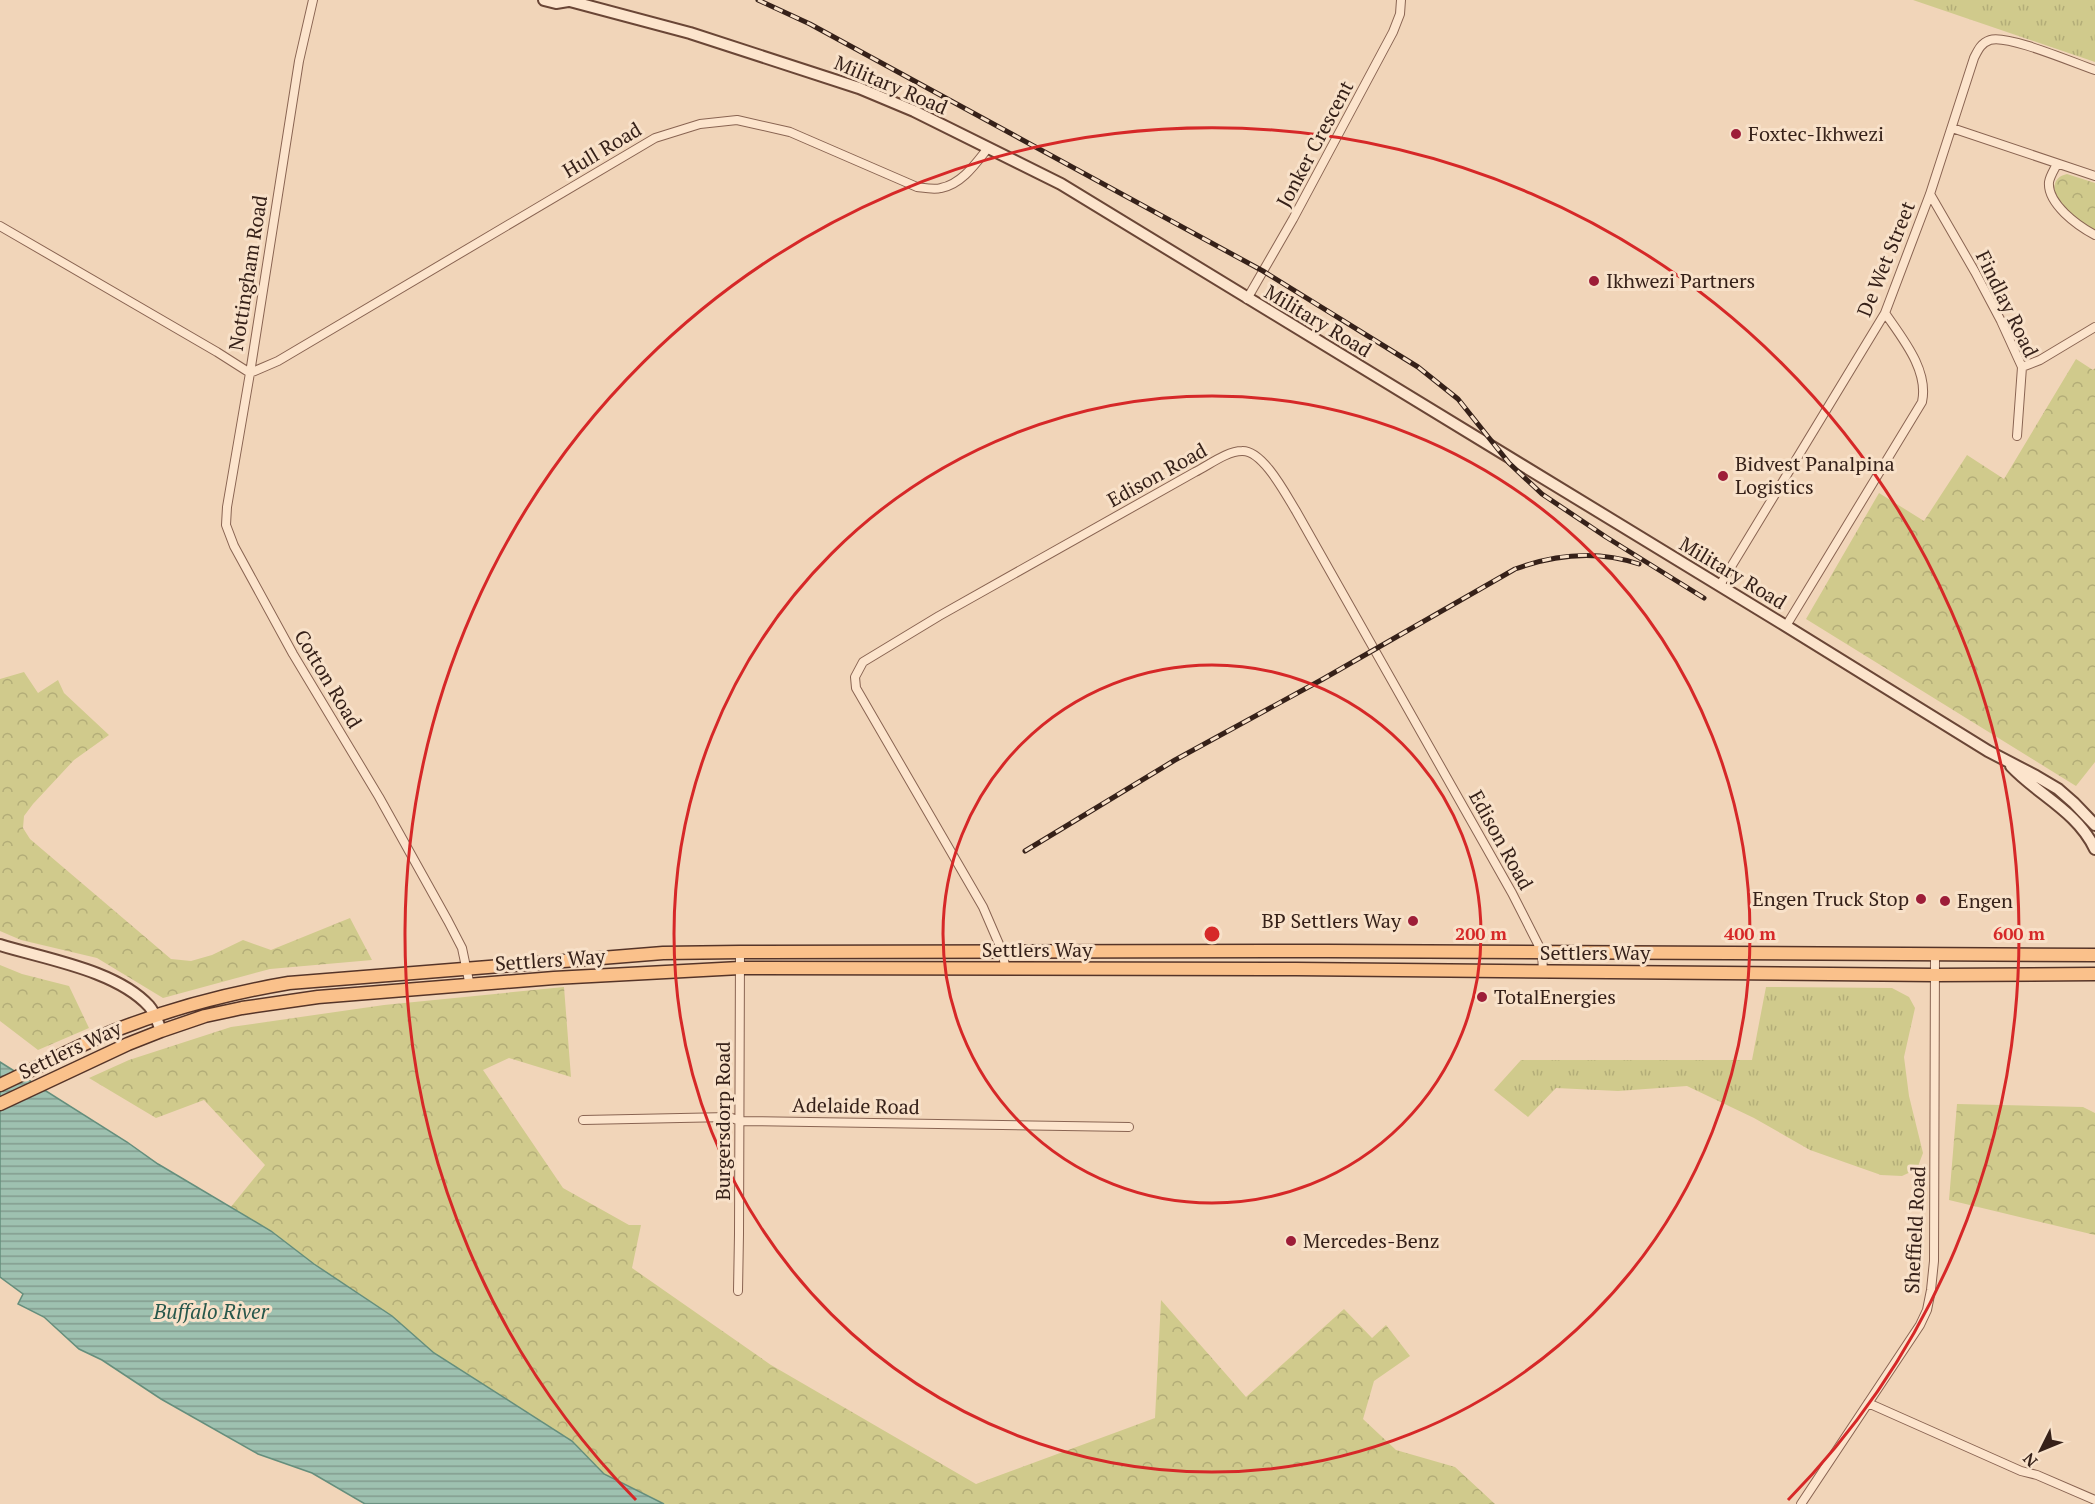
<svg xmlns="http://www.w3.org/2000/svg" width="2095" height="1504" font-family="'PT Serif',serif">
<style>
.grass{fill:url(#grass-tufts)}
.forest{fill:url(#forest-crowns)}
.water{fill:url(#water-rules);stroke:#658e7c;stroke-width:1.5}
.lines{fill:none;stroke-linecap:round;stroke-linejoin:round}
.street-casing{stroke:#896452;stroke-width:10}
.secondary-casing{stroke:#6a4636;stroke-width:14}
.primary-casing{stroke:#553428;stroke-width:15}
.street{stroke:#fce4cc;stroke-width:8}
.secondary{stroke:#fce4cc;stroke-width:10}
.primary{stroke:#fac18b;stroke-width:12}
.rail-casing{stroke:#362119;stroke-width:5}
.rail{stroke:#f8e1c9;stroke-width:3;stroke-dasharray:9;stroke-linecap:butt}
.ring{fill:none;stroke:#d62828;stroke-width:3}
.poi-dot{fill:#9d1d38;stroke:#f8e1c9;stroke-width:2}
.labels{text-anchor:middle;stroke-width:6;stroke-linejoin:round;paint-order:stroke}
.street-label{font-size:20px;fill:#362119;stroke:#f8e1c9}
.poi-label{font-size:20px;fill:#362119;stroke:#f8e1c9;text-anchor:start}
.water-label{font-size:21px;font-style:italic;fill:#27574b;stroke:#f8e1c9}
.centre{fill:#d62828;stroke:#f8e1c9;stroke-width:3}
.ring-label{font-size:18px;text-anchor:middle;font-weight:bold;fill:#d62828;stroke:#f8e1c9;stroke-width:6;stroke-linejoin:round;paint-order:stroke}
</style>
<defs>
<pattern id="grass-tufts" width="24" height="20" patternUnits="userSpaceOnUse" patternTransform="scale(1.5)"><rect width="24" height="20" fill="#d0ca8c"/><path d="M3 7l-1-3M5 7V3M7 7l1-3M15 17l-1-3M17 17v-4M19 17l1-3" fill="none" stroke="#b3ad78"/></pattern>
<pattern id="forest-crowns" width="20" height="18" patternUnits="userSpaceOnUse" patternTransform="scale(1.5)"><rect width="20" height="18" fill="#d0ca8c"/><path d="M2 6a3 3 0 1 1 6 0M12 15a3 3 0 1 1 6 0" fill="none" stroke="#b3ad78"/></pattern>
<pattern id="water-rules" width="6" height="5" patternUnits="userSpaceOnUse" patternTransform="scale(1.5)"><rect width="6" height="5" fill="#9ec1b0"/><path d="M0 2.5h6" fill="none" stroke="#829c8e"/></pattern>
</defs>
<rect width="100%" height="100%" fill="#f1d5b9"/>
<path class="grass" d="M1913,0H2095V62Z
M1766,987L1892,988L1909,997L1915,1008L1904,1057L1909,1096L1923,1153L1917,1169L1902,1176L1881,1175L1810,1150L1754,1118L1687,1086L1618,1091L1556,1088L1528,1117L1494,1090L1521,1060H1752Z"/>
<path class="forest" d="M2067,174L2095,183V232C2084,225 2071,219 2063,209C2054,197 2048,178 2067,174Z
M2076,359L2093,370L2095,368V762L2076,786L1806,619L1879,493L1924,521L1967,455L2004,479Z
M24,672L38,693L58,680L64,693L109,735L74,760L33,804L24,816L23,828L30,839L171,959L191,961L212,955L243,940L271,950L350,918L372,960L270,969L163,998L97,958L21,940L0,931V679Z
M0,965L22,974L69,986L89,1028L38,1050L0,1021Z
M564,987L571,1077L509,1058L483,1070L563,1188L629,1225H641L632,1268L771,1365L976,1484L1155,1418L1161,1300L1246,1397L1344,1309L1372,1338L1386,1325L1410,1356L1374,1381L1363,1419L1396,1450L1455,1467L1495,1504H664L604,1474L572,1441L434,1353L392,1316L314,1264L271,1231L230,1208L265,1165L204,1100L156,1118L89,1078L129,1060L231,1027L384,1005Z
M1957,1104L2083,1107L2095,1113V1235L1949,1200Z"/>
<path class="water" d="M0,1062L127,1142L158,1164L271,1231L314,1264L392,1316L434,1353L572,1441L604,1474L664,1504H365L312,1473L258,1454L161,1399L102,1360L79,1349L44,1317L18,1304L23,1294L0,1277Z"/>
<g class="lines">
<defs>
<path id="street" d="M1952,128L2095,176
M2057,164C2054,170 2050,176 2049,182C2047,204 2078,226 2095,235
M1930,194L1975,272L2001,321L2022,367L2017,436
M0,226L217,352L250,373L299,61L313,0
M1247,299L1293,219L1393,32L1400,14L1401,0
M2022,367L2040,360L2095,327
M1720,585L1885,313L1930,194L1974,58C1978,50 1981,43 1990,40C2007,34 2074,63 2095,70
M1786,626L1922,402C1929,370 1902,338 1885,313
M1006,970L1002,951L983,907L856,688L855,677L863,662L939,616L1195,472C1209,465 1227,451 1242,451C1263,450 1286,495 1296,511L1512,893L1542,952L1543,972
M470,986L462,948L448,921L379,797L293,654L234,546L226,525L227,507L250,373L278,361L655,138L700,124L737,120L790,132L917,187C925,188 934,190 941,188C962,184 976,163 988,148
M583,1120L729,1117L740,1121L1129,1127
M738,1291L739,1234L740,952
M1868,1403L2021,1471L2037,1475L2095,1500
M1801,1504L1920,1325L1927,1310L1931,1290L1934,1261L1935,955"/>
<path id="secondary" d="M544,0L556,3L568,1
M566,0L690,33L859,88L914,111L1061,184L1786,626L1988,751L2036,776L2058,789L2074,803L2095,825
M2011,766C2038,795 2077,811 2095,849
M0,945C45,959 116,970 149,1006C155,1013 158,1022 161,1031"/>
<path id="primary" d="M0,1085C39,1067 77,1046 116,1030C172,1008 230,993 289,983L663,953L740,952L1328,951L2095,955
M0,1104L128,1044L161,1031L205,1016L242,1008L318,997L554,978L740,968L1296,969L1935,975L2095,974"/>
</defs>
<use href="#street" class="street-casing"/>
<use href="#secondary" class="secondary-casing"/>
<use href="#primary" class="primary-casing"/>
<use href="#street" class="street"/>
<use href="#secondary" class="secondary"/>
<use href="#primary" class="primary"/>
<defs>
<path id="rail" d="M758,0L810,24L1263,271L1418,367L1458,399L1509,463L1542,494L1606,537L1704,598
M1025,851L1175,760L1323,679L1515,569C1556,554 1597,550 1639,564"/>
</defs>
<use href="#rail" class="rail-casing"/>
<use href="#rail" class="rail"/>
</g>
<g class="ring">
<circle cx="1212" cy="934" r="269"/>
<circle cx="1212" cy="934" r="538"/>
<path d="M636 1500A807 807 0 1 1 1788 1500"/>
</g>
<g class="poi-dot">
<circle cx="1736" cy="134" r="6"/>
<circle cx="1594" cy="281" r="6"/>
<circle cx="1723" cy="476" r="6"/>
<circle cx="1921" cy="899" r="6"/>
<circle cx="1945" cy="901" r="6"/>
<circle cx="1413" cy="921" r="6"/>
<circle cx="1482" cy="997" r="6"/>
<circle cx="1291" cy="1241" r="6"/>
</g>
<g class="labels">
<g class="street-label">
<text transform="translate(891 85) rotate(23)" y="7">Military Road</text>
<text transform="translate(1315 144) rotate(-62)" y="7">Jonker Crescent</text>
<text transform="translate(602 150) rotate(-31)" y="7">Hull Road</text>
<text transform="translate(1886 259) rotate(-68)" y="7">De Wet Street</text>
<text transform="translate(248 273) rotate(-81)" y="7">Nottingham Road</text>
<text transform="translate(2007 304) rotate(64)" y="7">Findlay Road</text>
<text transform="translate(1318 321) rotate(31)" y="7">Military Road</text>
<text transform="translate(1157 475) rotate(-29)" y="7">Edison Road</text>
<text transform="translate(1733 573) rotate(31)" y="7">Military Road</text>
<text transform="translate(328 679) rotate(59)" y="7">Cotton Road</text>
<text transform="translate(1501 840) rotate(61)" y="7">Edison Road</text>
<text x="1037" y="957">Settlers Way</text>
<text x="1595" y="960">Settlers Way</text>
<text transform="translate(550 960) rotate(-4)" y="7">Settlers Way</text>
<text transform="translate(70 1050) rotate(-25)" y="7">Settlers Way</text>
<text transform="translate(856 1106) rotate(1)" y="7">Adelaide Road</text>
<text transform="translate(723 1121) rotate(-90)" y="7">Burgersdorp Road</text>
<text transform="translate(1915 1230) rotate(-87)" y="7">Sheffield Road</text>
</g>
<g class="poi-label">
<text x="1748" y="141">Foxtec-Ikhwezi</text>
<text x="1606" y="288">Ikhwezi Partners</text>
<text x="1735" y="471">Bidvest Panalpina<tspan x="1735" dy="23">Logistics</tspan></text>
<text x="1909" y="906" text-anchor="end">Engen Truck Stop</text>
<text x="1957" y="908">Engen</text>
<text x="1401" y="928" text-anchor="end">BP Settlers Way</text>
<text x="1494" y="1004">TotalEnergies</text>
<text x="1303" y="1248">Mercedes-Benz</text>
</g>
<g class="water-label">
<text x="211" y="1319">Buffalo River</text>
</g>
</g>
<circle cx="1212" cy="934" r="9" class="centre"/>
<g class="ring-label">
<text x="1481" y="940">200 m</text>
<text x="1750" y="940">400 m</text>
<text x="2019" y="940">600 m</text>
</g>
<g transform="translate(2041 1450) rotate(227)" stroke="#f8e1c9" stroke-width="4.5" paint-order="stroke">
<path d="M0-4.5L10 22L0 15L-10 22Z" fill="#362119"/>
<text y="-9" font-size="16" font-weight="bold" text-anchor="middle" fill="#362119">N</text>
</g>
</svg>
